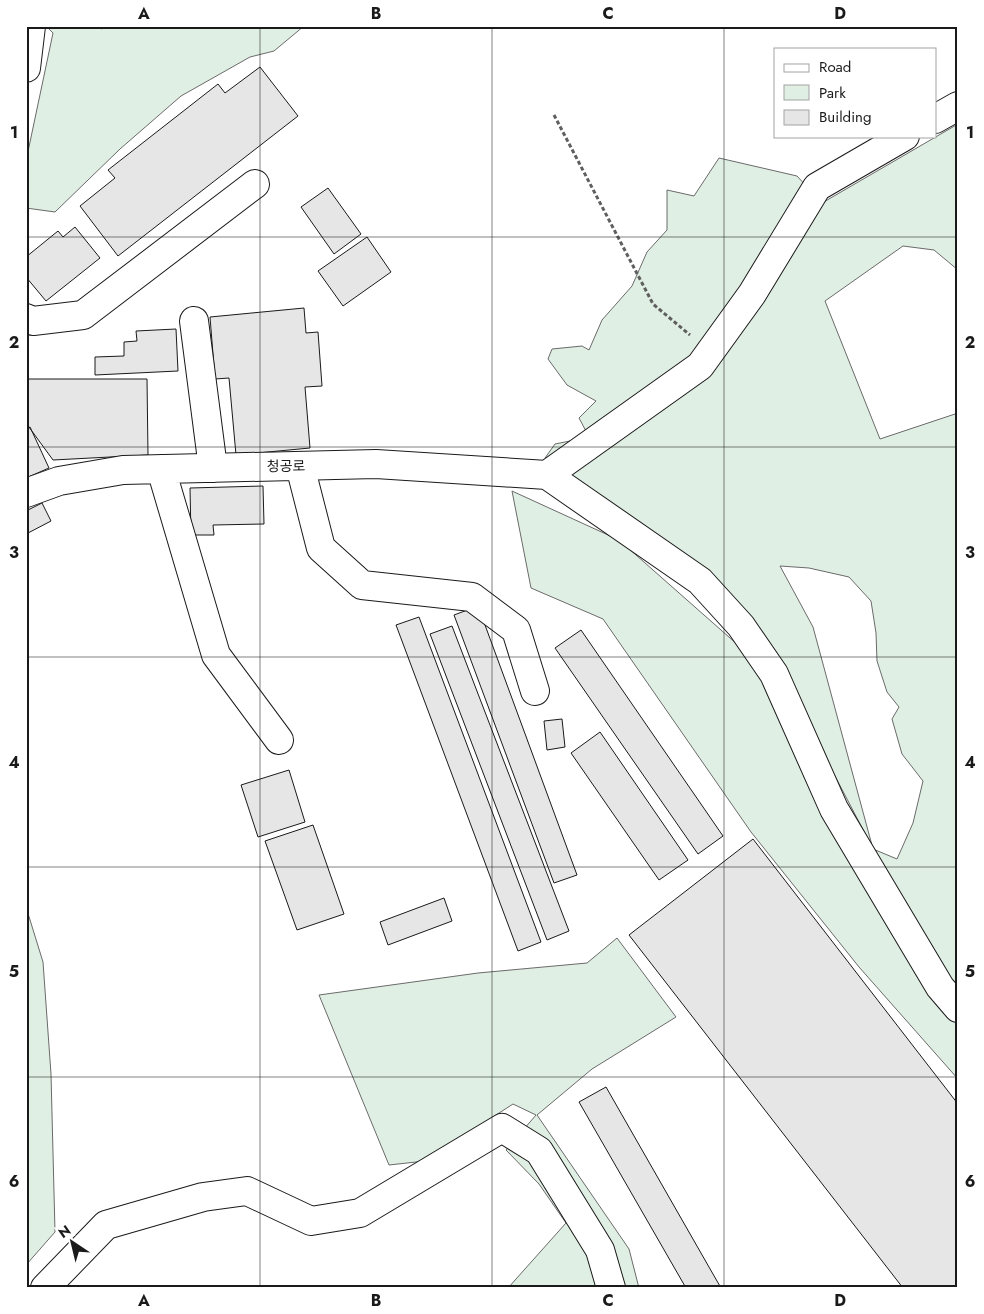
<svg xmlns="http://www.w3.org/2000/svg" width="984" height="1314" font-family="Jost,'Noto Sans KR',sans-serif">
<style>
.green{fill:#e0efe3;stroke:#6a6a6a;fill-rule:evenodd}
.building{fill:#e6e6e6;stroke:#1a1a1a}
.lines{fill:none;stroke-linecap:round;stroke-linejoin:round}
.minor-casing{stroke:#1a1a1a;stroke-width:30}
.path{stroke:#5f5f5f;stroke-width:3;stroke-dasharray:4 2.5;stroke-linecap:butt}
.minor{stroke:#fff;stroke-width:28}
.grid{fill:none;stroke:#1a1a1a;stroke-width:1;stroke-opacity:0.55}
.labels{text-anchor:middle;stroke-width:4;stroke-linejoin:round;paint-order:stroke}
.street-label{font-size:14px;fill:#1a1a1a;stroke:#fff}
.neatline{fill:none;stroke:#1a1a1a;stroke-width:2}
.grid-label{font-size:16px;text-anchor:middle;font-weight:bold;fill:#1a1a1a}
</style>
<rect width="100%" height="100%" fill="#fff"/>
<path class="green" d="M46,26H95L102,29L100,26H304L274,51L250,57L181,96L120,149L55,212L26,208V161L53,33Z
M958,124V270L934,250L903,246L825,301L880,439L958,413V1079L859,967L751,832L603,619L531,588L512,491L619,540L738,645L870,843L755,623L605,498L587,494L545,458L555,444L575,440L587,433L579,418L596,401L567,385L548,359L552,349L582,346L589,350L602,320L632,286L647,252L667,230V190L694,196L719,158L797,176L822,203ZM780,566L809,568L849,577L871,601L876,633L877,661L887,692L899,707L892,719L902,754L923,781L913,823L897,859L873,849L813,627Z
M26,907L43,962L51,1074L55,1232L26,1265Z
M617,938L676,1017L592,1069L537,1115L629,1249L639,1288H508L566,1223L539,1184L506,1150L536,1115L513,1104L425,1161L389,1165L319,995L478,973L587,963Z"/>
<path class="building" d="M260,67L298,116L118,256L80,206L115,178L108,170L218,84L225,93Z
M328,188L361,234L334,254L301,207Z
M75,227L100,258L46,301L26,277V257L58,231L63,237Z
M367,237L391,272L343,306L318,271Z
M304,308L306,333L318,332L322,386L305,387L310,448L236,455L229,378L215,379L210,317Z
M176,329L178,371L95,375V357L124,356V342L137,341L136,331Z
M26,379H147L148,455L53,460L26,423Z
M30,427L49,468L26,478V429Z
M263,486L264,524L213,525L214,535H191L190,488Z
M42,503L51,521L28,533L26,528V511Z
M478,606L577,875L554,883L454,615Z
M419,617L541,942L518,951L396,625Z
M452,626L569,931L547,940L430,634Z
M581,630L723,836L698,854L555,648Z
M562,719L565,747L547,750L544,721Z
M600,732L688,860L659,880L571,753Z
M289,770L305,822L258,837L241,785Z
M313,825L344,914L297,930L265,841Z
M753,839L958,1104V1288H903L629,935Z
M444,898L452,921L388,945L380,922Z
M606,1087L721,1288H686L579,1102Z"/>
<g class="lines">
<defs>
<path id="minor" d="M26,68L31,26
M935,119L958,106
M26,318L33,321L83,315L255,184
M194,321L213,468
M300,466L321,548L362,585L472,597L516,630L535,691
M161,469L216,655L279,740
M547,475L700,581L741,626L774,674L834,809L940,987L958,1008
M547,475L700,366L752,294L817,187L905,136
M26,493L59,481L123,470L376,464L547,475
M45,1288L106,1225L203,1197L247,1191L311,1221L360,1213L502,1128L539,1151L600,1250L611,1288"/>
</defs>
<use href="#minor" class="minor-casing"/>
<path class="path" d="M554,115L653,304L690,335"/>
<use href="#minor" class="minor"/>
</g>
<path class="grid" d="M260,26V1288M492,26V1288M724,26V1288M26,237H958M26,447H958M26,657H958M26,867H958M26,1077H958"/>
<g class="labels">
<g class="street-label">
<text transform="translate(286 466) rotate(-1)" y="5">청공로</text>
</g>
</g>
<rect width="984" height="1314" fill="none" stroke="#ffffff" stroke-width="55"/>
<rect x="774" y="48" width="162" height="90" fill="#ffffff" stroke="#a3a3a3"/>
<rect x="784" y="64" width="25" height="8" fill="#ffffff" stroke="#a3a3a3"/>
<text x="819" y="72" font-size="15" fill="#1a1a1a">Road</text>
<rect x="784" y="85" width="25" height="15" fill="#e0efe3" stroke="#a3a3a3"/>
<text x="819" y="98" font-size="15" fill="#1a1a1a">Park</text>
<rect x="784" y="110" width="25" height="15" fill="#e6e6e6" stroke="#a3a3a3"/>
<text x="819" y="122" font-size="15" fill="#1a1a1a">Building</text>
<g transform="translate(72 1242) rotate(325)" stroke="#ffffff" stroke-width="4" paint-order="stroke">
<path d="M0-4L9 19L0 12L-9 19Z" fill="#1a1a1a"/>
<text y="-8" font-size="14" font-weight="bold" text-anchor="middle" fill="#1a1a1a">N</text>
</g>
<rect x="28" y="28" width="928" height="1258" class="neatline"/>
<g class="grid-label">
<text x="144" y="19">A</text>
<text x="376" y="19">B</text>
<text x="608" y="19">C</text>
<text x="840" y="19">D</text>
<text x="14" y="138">1</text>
<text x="970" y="138">1</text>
<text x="14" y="348">2</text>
<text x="970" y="348">2</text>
<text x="14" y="558">3</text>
<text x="970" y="558">3</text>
<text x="14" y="768">4</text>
<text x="970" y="768">4</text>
<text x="14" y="977">5</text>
<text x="970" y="977">5</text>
<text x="14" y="1187">6</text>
<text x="970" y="1187">6</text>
<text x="144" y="1306">A</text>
<text x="376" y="1306">B</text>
<text x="608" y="1306">C</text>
<text x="840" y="1306">D</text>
</g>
</svg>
